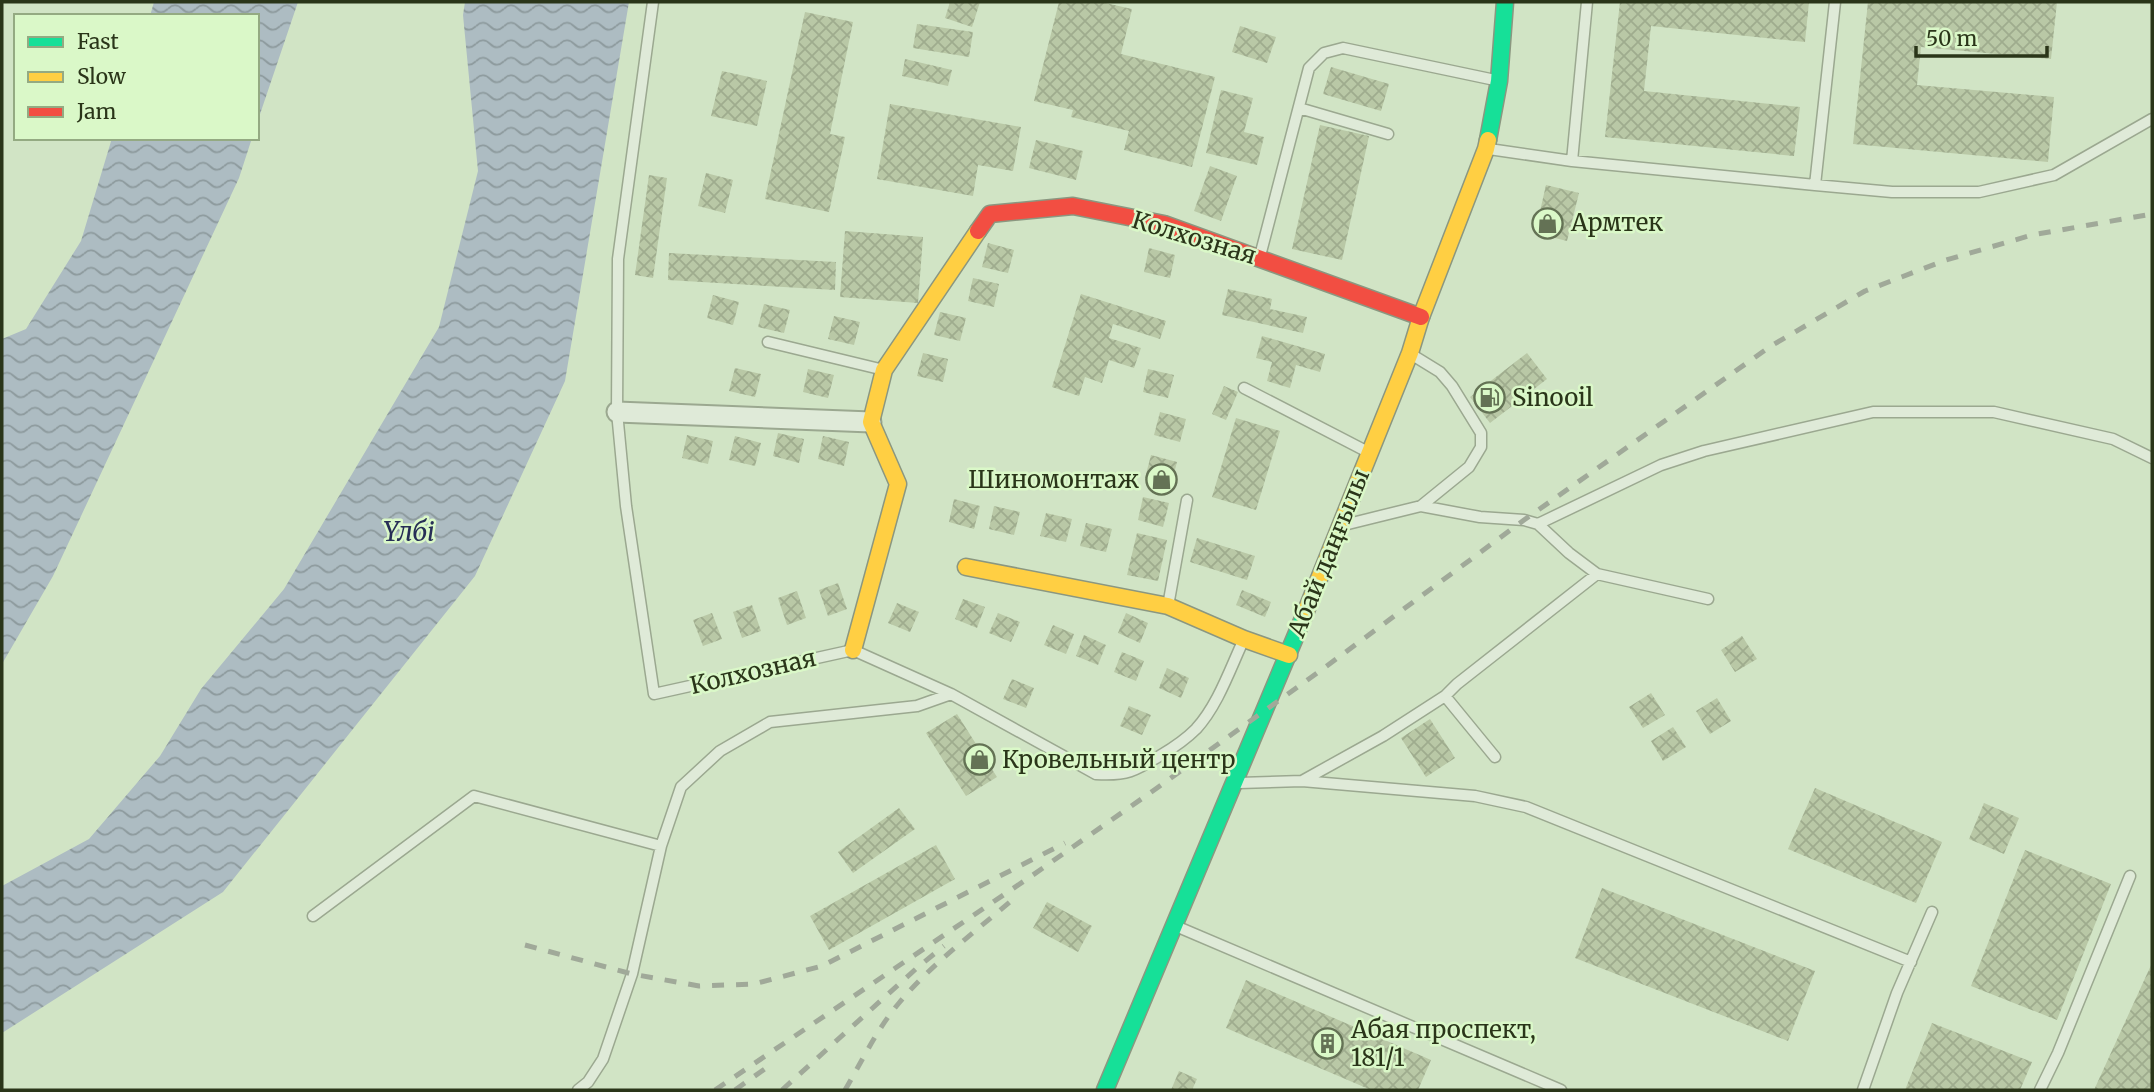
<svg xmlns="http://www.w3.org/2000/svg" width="2154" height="1092" font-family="Merriweather,serif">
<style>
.water{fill:url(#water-waves)}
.building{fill:url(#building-cross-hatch)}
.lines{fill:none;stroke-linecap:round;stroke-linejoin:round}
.lane-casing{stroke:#9ba890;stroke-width:13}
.street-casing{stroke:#9ba890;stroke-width:23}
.fast-casing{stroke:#8b9780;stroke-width:19}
.slow-casing{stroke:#8b9780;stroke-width:19}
.jam-casing{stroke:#8b9780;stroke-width:19}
.lane{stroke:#dfead8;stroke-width:10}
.street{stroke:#dfead8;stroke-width:19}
.fast{stroke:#16e098;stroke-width:16}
.slow{stroke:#ffcf43;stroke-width:16}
.jam{stroke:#f24e42;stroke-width:16}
.rail{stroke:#a0a999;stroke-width:5;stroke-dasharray:12 12;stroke-linecap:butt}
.labels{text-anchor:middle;stroke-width:5;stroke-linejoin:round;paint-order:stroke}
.poi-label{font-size:24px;fill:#2a3519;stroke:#daf8c8;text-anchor:start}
.street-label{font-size:24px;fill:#2a3519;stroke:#daf8c8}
.water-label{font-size:26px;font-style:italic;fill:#272e56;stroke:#daf8c8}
</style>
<defs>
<pattern id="water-waves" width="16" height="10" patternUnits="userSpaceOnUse" patternTransform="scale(1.75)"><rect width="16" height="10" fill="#adbcc2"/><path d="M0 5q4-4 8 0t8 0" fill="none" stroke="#8d9a9d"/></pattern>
<pattern id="building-cross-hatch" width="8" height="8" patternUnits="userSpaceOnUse" patternTransform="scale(1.75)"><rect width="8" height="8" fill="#b9c8a6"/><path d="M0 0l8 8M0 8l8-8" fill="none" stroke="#9fac8e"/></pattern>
</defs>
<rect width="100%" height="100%" fill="#d1e4c5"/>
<path class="water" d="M154,2H298L257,123V16H150Z
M465,2H629L565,381L475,576L223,892L2,1033V886L89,839L160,756L201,689L284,589L439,327L478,171L463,15Z
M112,138H252L239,178L53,576L2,664V339L26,329L81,241Z"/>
<path class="building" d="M950,2H980L972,27L945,18Z
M1059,2H1101L1132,9L1121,54L1215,77L1192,167L1124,150L1129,131L1071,117L1073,110L1034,101Z
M1620,2H1809L1805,42L1651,26L1644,91L1800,107L1794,156L1605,137Z
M1868,2H2057L2051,59L1921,47L1917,85L2054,97L2048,162L1853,144Z
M805,12L853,22L830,134L845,137L829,212L765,199Z
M917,24L973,32L969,57L913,48Z
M1240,26L1276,37L1267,63L1232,52Z
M905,59L952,70L948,86L902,76Z
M1331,67L1389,84L1381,111L1323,94Z
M722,71L767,81L757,126L711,116Z
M1221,90L1253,98L1244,132L1264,137L1257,165L1206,153Z
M890,104L1021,127L1013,171L978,165L973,196L877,179Z
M1320,125L1369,136L1342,260L1292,249Z
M1036,140L1083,151L1076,180L1029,168Z
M1210,166L1237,176L1221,221L1194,211Z
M706,173L733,180L725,213L698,206Z
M649,175L667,178L653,278L635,275Z
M1546,185L1579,193L1567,241L1535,233Z
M845,231L923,237L918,303L840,297Z
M988,243L1014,250L1008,273L982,267Z
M1149,248L1175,255L1170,278L1144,272Z
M669,253L836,262L835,290L668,280Z
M973,278L999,284L994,307L968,301Z
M1228,289L1272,299L1270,309L1307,317L1303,333L1222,315Z
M1081,294L1166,321L1160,339L1113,324L1109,338L1141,348L1134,368L1109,360L1102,383L1085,377L1079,396L1052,387Z
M713,295L739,302L733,325L707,318Z
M764,304L790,310L784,333L758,327Z
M940,312L966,318L960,341L934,335Z
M834,316L860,322L854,345L828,339Z
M1262,336L1325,354L1320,372L1296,365L1290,388L1267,381L1272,362L1256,358Z
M923,353L948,359L943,382L917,376Z
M1527,353L1547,379L1490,423L1470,397Z
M735,368L761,374L755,397L729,391Z
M808,369L834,375L828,398L803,392Z
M1148,369L1174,375L1168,398L1143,392Z
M1224,386L1238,392L1226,420L1212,414Z
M1160,412L1186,419L1180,442L1154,435Z
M1236,418L1280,431L1256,510L1212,497Z
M778,433L804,439L799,463L773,456Z
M687,435L713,441L708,464L682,458Z
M735,436L761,443L755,466L729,460Z
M823,436L849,442L844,466L818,459Z
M1151,455L1177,462L1171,485L1145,478Z
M1143,497L1169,503L1163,527L1138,520Z
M954,499L980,506L974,529L949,522Z
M994,506L1020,512L1014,535L989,529Z
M1046,513L1072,519L1066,542L1040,536Z
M1086,523L1112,529L1106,552L1080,546Z
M1137,533L1167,540L1158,581L1127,575Z
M1197,538L1255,556L1247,580L1190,562Z
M838,583L847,609L828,616L819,590Z
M1242,590L1271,602L1265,617L1236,605Z
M797,591L806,618L787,625L778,598Z
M963,599L985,607L977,628L955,619Z
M897,603L919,612L910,632L888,623Z
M752,605L761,631L742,638L733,612Z
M712,613L722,639L703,646L693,620Z
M998,613L1020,622L1011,642L989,633Z
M1126,613L1148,623L1140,643L1118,633Z
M1053,625L1074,634L1066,654L1044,645Z
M1084,635L1106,645L1098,665L1076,656Z
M1742,636L1757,659L1735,672L1721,650Z
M1122,652L1144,661L1136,681L1114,672Z
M1167,668L1189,678L1181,698L1159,688Z
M1012,679L1034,688L1026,708L1003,699Z
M1651,693L1665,715L1643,728L1629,707Z
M1717,698L1731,721L1710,734L1696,711Z
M1129,706L1151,715L1142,735L1120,726Z
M957,714L997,777L966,796L926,733Z
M1430,719L1455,758L1426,777L1401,738Z
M1673,727L1686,747L1663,761L1651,741Z
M1815,788L1942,842L1916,903L1788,849Z
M1984,803L2019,818L2004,854L1969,839Z
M899,808L915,829L853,873L838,852Z
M936,845L955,879L829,950L810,916Z
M2025,850L2111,884L2057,1020L1971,986Z
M1602,888L1815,971L1788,1041L1575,958Z
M1047,902L1092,926L1078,952L1033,928Z
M2152,963V1090H2094Z
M1246,980L1431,1060L1418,1090H1371L1226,1028Z
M1932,1023L2032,1062L2020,1090H1905Z
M1179,1071L1197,1079L1192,1090H1171Z"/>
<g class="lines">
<defs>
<path id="lane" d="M653,2L618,259L617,412L626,506L654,694L853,650L951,694L1096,774C1127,776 1135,771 1161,755C1173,748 1186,739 1196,729C1218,705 1230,669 1244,639
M1299,108L1388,134
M1489,149L1572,161L1587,2
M1572,161L1815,185L1835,2
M1815,185L1892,192H1979L2054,175L2152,119
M1260,256L1309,68L1324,53L1343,48L1495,80
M768,342L884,370
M1244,388L1366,451
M1421,506L1480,517L1524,520L1538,524L1569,553L1597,574
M1348,524L1421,506L1469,467L1481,447V433L1452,386L1440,372L1414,356
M1538,524L1661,465L1704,451L1873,412H1994L2113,439L2152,458
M1168,606L1187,500
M1445,696L1495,757
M1302,781L1475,796L1526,807L1911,962
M1239,783L1302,781L1383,736L1445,696L1457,684L1597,574L1708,599
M313,916L474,796L661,846L681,787L720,751L770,722L917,706L951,694
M1178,927L1561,1090
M578,1090L588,1082L603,1059L632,974L661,846
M1863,1090L1897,993L1932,912
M2040,1090L2058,1053L2130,876"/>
<path id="street" d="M617,412L871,422"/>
<path id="fast" d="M1488,140L1499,81L1505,2
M1105,1090L1304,616"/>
<path id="slow" d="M966,567L1168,606L1244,639L1289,655
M1304,616L1410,353L1421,317L1486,149L1488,140
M853,650L898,484L871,422L884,370L978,231"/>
<path id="jam" d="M978,231L990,214L1073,206L1164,224L1421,317"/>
</defs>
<use href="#lane" class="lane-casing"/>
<use href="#street" class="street-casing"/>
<use href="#fast" class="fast-casing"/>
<use href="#slow" class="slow-casing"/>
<use href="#jam" class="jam-casing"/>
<use href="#lane" class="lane"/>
<use href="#street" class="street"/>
<use href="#fast" class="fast"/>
<use href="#slow" class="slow"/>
<use href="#jam" class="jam"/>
<path class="rail" d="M525,945L632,974L699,986L754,984L822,966L1065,843
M715,1090L1030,877L1157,788L1320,671L1524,520L1771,346L1865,291L1946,260L2032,235L2152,214
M735,1090L766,1068
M782,1090L918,967L944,946
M845,1090C862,1061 877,1029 899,1003C931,964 980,928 1018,895"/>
</g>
<defs>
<symbol id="shop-ring" viewBox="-11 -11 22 22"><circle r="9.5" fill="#daf8c8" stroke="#647255" stroke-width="1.5"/><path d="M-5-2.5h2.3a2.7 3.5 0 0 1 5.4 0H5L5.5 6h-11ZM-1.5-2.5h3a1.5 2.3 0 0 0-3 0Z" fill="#647255"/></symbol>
<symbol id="fuel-ring" viewBox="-11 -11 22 22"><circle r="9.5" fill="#daf8c8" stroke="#647255" stroke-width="1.5"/><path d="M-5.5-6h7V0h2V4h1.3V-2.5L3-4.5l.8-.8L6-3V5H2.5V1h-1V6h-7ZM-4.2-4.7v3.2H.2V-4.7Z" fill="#647255"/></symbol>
<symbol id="building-ring" viewBox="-11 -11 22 22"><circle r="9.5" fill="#daf8c8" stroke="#647255" stroke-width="1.5"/><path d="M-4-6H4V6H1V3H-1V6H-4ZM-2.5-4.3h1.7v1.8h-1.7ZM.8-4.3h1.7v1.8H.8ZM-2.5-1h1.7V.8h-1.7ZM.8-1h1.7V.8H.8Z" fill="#647255"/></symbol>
</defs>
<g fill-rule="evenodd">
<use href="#shop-ring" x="1530" y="206" width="35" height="35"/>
<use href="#fuel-ring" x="1472" y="380" width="35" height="35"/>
<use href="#shop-ring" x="1144" y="462" width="35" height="35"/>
<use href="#shop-ring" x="962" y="742" width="35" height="35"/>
<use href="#building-ring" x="1310" y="1026" width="35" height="35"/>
</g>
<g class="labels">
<g class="poi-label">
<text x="1571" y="231">Армтек</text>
<text x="1512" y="406">Sinooil</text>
<text x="1139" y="488" text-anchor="end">Шиномонтаж</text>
<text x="1002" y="768">Кровельный центр</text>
<text x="1351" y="1038">Абая проспект,<tspan x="1351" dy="28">181/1</tspan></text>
</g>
<g class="street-label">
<text transform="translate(1194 238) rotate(17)" y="8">Колхозная</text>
<text transform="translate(1329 553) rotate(-68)" y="8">Абай даңғылы</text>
<text transform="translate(753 672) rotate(-13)" y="8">Колхозная</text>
</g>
<g class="water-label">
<text x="409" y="541">Үлбі</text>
</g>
</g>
<rect width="2154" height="1092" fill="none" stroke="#2a3519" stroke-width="7"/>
<rect x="14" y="14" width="245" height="126" fill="#daf8c8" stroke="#94aa82" stroke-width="2"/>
<rect x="28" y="37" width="35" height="10" fill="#16e098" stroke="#94aa82" stroke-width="2"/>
<text x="77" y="49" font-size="21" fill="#2a3519">Fast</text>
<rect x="28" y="72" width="35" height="10" fill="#ffcf43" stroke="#94aa82" stroke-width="2"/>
<text x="77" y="84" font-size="21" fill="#2a3519">Slow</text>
<rect x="28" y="107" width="35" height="10" fill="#f24e42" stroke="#94aa82" stroke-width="2"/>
<text x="77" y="119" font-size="21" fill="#2a3519">Jam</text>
<path d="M1916 46v10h131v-10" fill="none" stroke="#2a3519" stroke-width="3.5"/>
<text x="1926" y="46" font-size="21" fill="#2a3519" stroke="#daf8c8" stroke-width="5" paint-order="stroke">50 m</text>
</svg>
